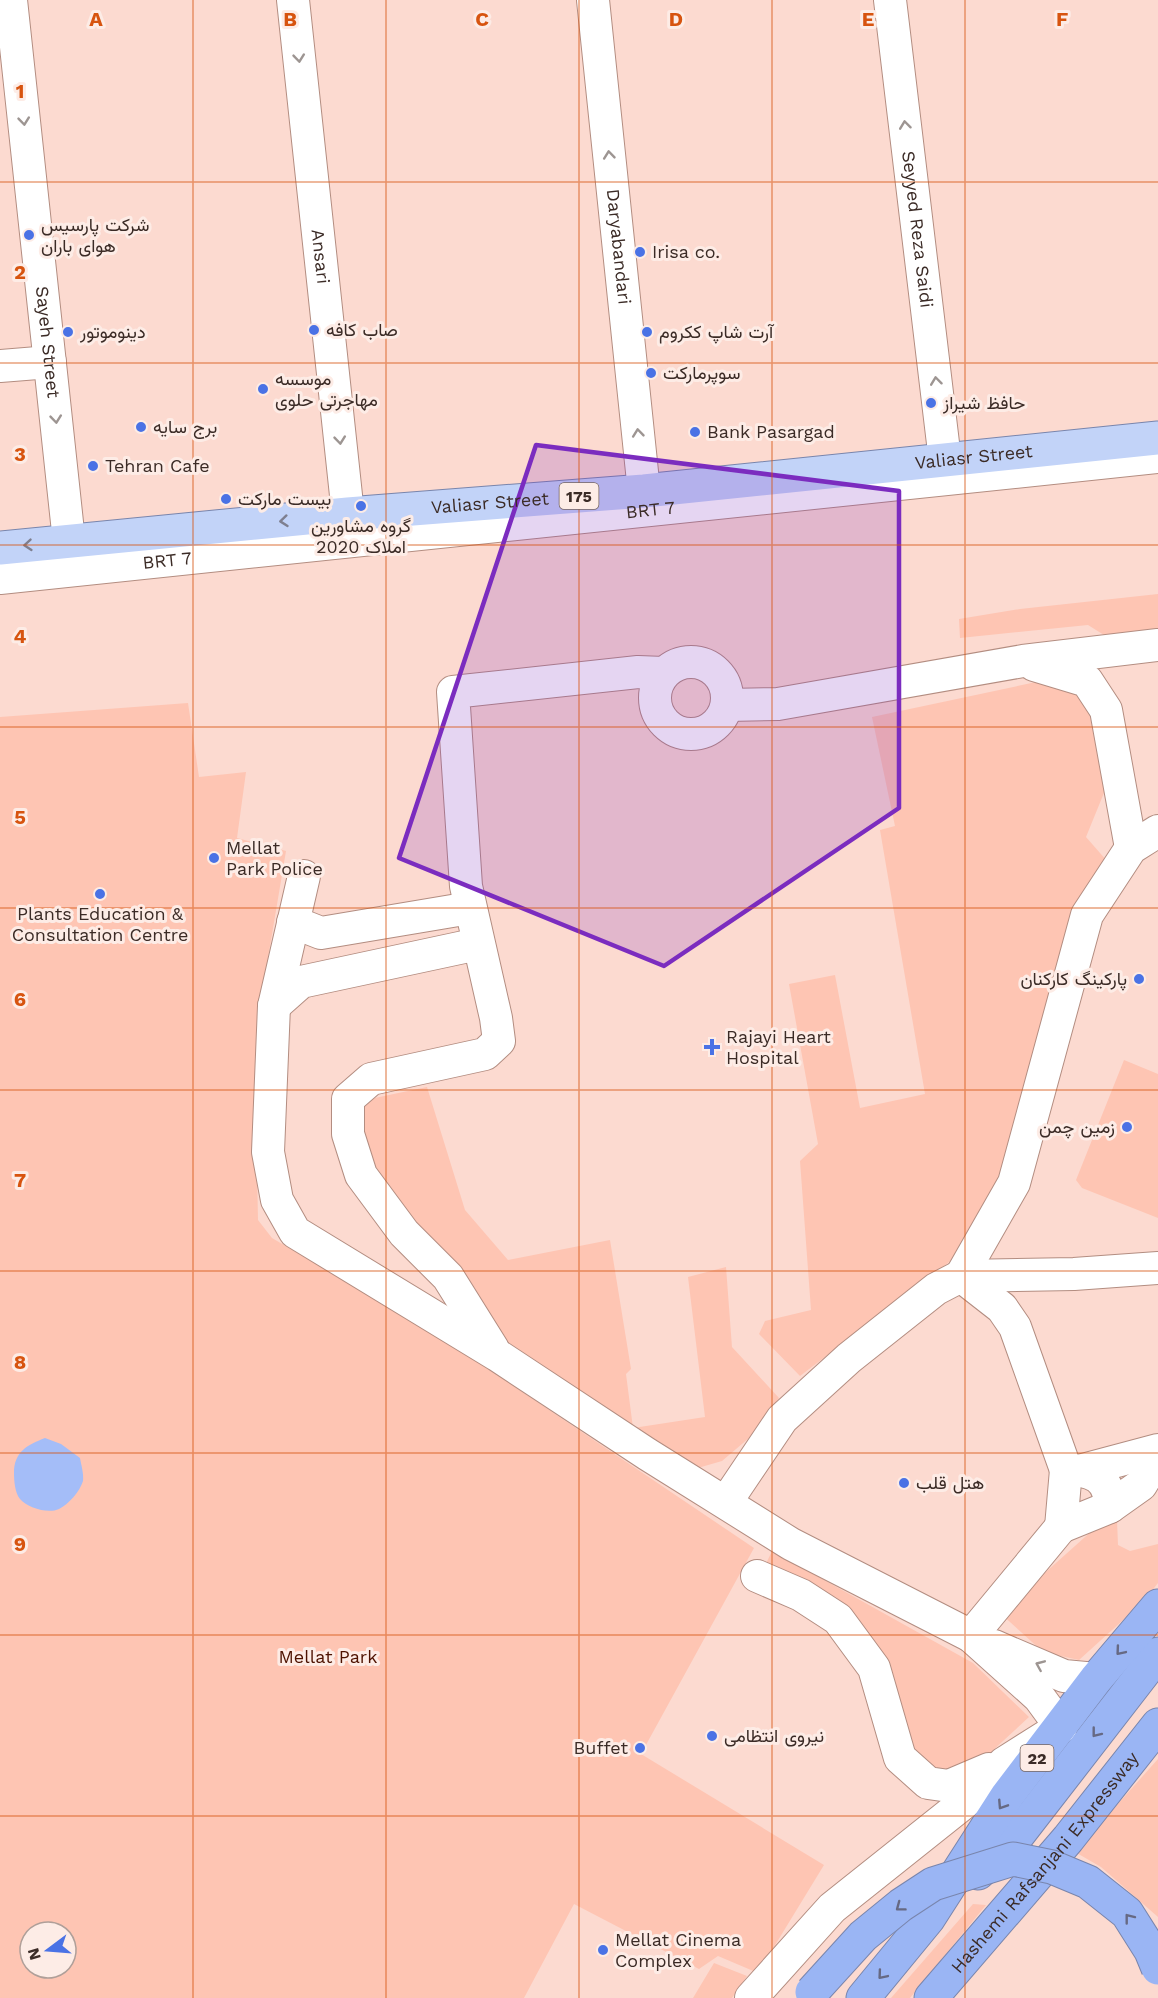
<svg xmlns="http://www.w3.org/2000/svg" width="1158" height="1998" font-family="'Work Sans',Vazirmatn,sans-serif">
<style>
.green{fill:#fec5b3;fill-rule:evenodd}
.water{fill:#a4bdf8}
.lines{fill:none;stroke-linecap:round;stroke-linejoin:round}
.minor-casing{stroke:#b38d81;stroke-width:34}
.major-casing{stroke:#7985ac;stroke-width:35}
.highway-casing{stroke:#7985ac;stroke-width:35}
.minor{stroke:#fff;stroke-width:32}
.major{stroke:#c2d3f8;stroke-width:33}
.highway{stroke:#9ab5f4;stroke-width:33}
.highway-bridge-casing{stroke:#7985ac;stroke-width:35;stroke-linecap:butt}
.highway-bridge{stroke:#9ab5f4;stroke-width:33}
.oneway{stroke:#9d9592}
.oneway2{stroke:#7e7f8f}
.oneway3{stroke:#666983}
.marked{fill:#7b2cbf;fill-opacity:0.2;stroke:#7b2cbf;stroke-width:4.5;stroke-linejoin:round}
.grid{fill:none;stroke:#d7540f;stroke-width:1.5;stroke-opacity:0.55}
.poi-dot{fill:#4a72e5;stroke:#fdece6;stroke-width:2}
.labels{text-anchor:middle;stroke-width:6;stroke-linejoin:round;paint-order:stroke}
.shield{fill:#fdece6;stroke:#756560;stroke-width:1.5}
.shield-label{font-size:16px;font-weight:bold;fill:#3b2b26}
.poi-label{font-size:18px;fill:#3b2b26;stroke:#fdece6;text-anchor:start}
.street-label{font-size:18px;fill:#3b2b26;stroke:#fdece6}
.park-label{font-size:18px;fill:#4e1200;stroke:#fdece6}
.grid-label{font-size:20px;text-anchor:middle;font-weight:bold;fill:#d7540f;stroke:#fdece6;stroke-width:6;stroke-linejoin:round;paint-order:stroke}
</style>
<rect width="100%" height="100%" fill="#fcdad0"/>
<path class="green" d="M1158,594V635L1112,640L1088,625L960,638L959,619L1020,609Z
M1041,681L1079,688L1097,725L1108,783L1086,837L1107,861L1009,1164L961,1253L800,1376L759,1334L765,1321L811,1310L800,1161L818,1144L789,984L835,975L860,1108L925,1094L880,830L895,826L872,717Z
M188,703L199,777L246,772L237,838L286,851L268,958L255,1072L258,1220L272,1238L441,1337L754,1548L641,1754L824,1865L758,1973L718,1956L699,1969L574,1904L524,1998H0V717ZM30,1932H66V1968H30Z
M1124,1060L1158,1074V1218L1082,1188L1076,1180Z
M427,1087L465,1210L508,1260L610,1240L631,1369L626,1374L633,1428L705,1417L688,1277L726,1267L732,1347L779,1398L749,1438L722,1461L684,1472L504,1345L381,1188L355,1107L370,1099Z
M1104,1520H1117L1118,1545L1130,1551L1158,1544V1583L1143,1602L1079,1660L1043,1652L1000,1613Z
M772,1551L973,1663L1029,1717L966,1775H927L903,1752L886,1676L762,1572Z
M1158,1759V1917L1101,1867L1075,1852Z
M973,1904L986,1905L910,1998H891Z
M714,1963L747,1976L732,1998H693Z"/>
<path class="water" d="M45,1438L61,1444L80,1458C81,1464 84,1474 83,1481C80,1491 69,1504 59,1509C48,1514 28,1508 20,1499C15,1493 14,1481 14,1473C14,1452 27,1445 45,1438Z"/>
<g class="lines">
<defs>
<g id="minor">
<path id="s1" d="M11,0L69,541"/>
<path id="s2" d="M293,0L348,514"/>
<path id="s3" d="M593,0L644,491"/>
<path id="s4" d="M890,0L945,460"/>
<path d="M0,366L50,362"/>
<path id="s5" d="M0,578L1158,457"/>
<circle cx="691" cy="698" r="36"/>
<path d="M1034,665L1087,681L1106,710L1131,848"/>
<path d="M727,705L778,704L1023,661L1158,645"/>
<path d="M304,876L274,1006L268,1152L277,1200L295,1232L497,1355L647,1454L791,1544L971,1636L1061,1527"/>
<path d="M293,922L321,933L470,908"/>
<path d="M274,1006L301,982L478,944"/>
<path d="M493,1349L448,1277L404,1233L361,1175L348,1134V1099L371,1079L485,1054L499,1041L496,1018L466,886L453,692L638,672L664,673"/>
<path d="M1066,1470L1015,1327L1002,1308L961,1276L1014,1183L1087,915L1131,848L1158,831"/>
<path d="M1066,1470C1092,1470 1110,1477 1110,1507L1061,1527Z"/>
<path d="M1083,1470L1158,1450"/>
<path d="M726,1502L782,1419L849,1358L936,1289L961,1276L1074,1274L1158,1268"/>
<path d="M1110,1507L1141,1485L1158,1456"/>
<path d="M757,1576L801,1595L838,1619L874,1668L900,1758L928,1783L949,1786L989,1769"/>
<path d="M994,1646L1064,1676L1096,1679"/>
<path d="M751,1998L832,1908L965,1802L1004,1763L1061,1727L1039,1697L971,1636"/>
</g>
<g id="major">
<path id="s6" d="M0,548L348,514L644,491L1158,438"/>
</g>
<g id="highway">
<path d="M978,1873L1014,1840L1158,1654"/>
<path d="M863,1998L928,1919L1007,1796L1096,1679L1158,1606"/>
<path id="s7" d="M931,1998L1068,1839L1158,1725"/>
</g>
</defs>
<use href="#minor" class="minor-casing"/>
<use href="#major" class="major-casing"/>
<use href="#highway" class="highway-casing"/>
<use href="#minor" class="minor"/>
<use href="#major" class="major"/>
<use href="#highway" class="highway"/>
<defs>
<path id="highway-bridge" d="M812,1992L863,1936L901,1905L933,1884L1013,1859L1052,1867L1088,1882L1127,1913L1151,1951L1158,1968"/>
</defs>
<use href="#highway-bridge" class="highway-bridge-casing"/>
<use href="#highway-bridge" class="highway-bridge"/>
</g>
<defs><path id="oneway-chevron" d="M-2-3.5L2.5 0L-2 3.5" fill="none" stroke-width="1.6" stroke-linecap="round" stroke-linejoin="round" transform="scale(1.5)"/></defs>
<g class="oneway">
<use href="#oneway-chevron" transform="translate(299 58) rotate(84)"/>
<use href="#oneway-chevron" transform="translate(24 121) rotate(84)"/>
<use href="#oneway-chevron" transform="translate(905 125) rotate(-97)"/>
<use href="#oneway-chevron" transform="translate(609 155) rotate(-96)"/>
<use href="#oneway-chevron" transform="translate(936 381) rotate(-97)"/>
<use href="#oneway-chevron" transform="translate(56 419) rotate(84)"/>
<use href="#oneway-chevron" transform="translate(638 433) rotate(-96)"/>
<use href="#oneway-chevron" transform="translate(340 440) rotate(84)"/>
<use href="#oneway-chevron" transform="translate(1040 1665) rotate(-157)"/>
</g>
<g class="oneway2">
<use href="#oneway-chevron" transform="translate(284 521) rotate(174)"/>
<use href="#oneway-chevron" transform="translate(28 545) rotate(175)"/>
</g>
<g class="oneway3">
<use href="#oneway-chevron" transform="translate(1120 1651) rotate(130)"/>
<use href="#oneway-chevron" transform="translate(1096 1733) rotate(128)"/>
<use href="#oneway-chevron" transform="translate(1002 1805) rotate(123)"/>
<use href="#oneway-chevron" transform="translate(900 1907) rotate(143)"/>
<use href="#oneway-chevron" transform="translate(1129 1918) rotate(-128)"/>
<use href="#oneway-chevron" transform="translate(882 1975) rotate(130)"/>
</g>
<path class="marked" d="M536,445L899,491V808L664,966L399,858Z"/>
<path class="grid" d="M193,0V1998M386,0V1998M579,0V1998M772,0V1998M965,0V1998M0,182H1158M0,363H1158M0,545H1158M0,727H1158M0,908H1158M0,1090H1158M0,1271H1158M0,1453H1158M0,1635H1158M0,1816H1158"/>
<g class="poi-dot">
<circle cx="29" cy="235" r="6"/>
<circle cx="640" cy="252" r="6"/>
<circle cx="314" cy="330" r="6"/>
<circle cx="68" cy="332" r="6"/>
<circle cx="647" cy="332" r="6"/>
<circle cx="651" cy="373" r="6"/>
<circle cx="263" cy="389" r="6"/>
<circle cx="931" cy="403" r="6"/>
<circle cx="141" cy="427" r="6"/>
<circle cx="695" cy="432" r="6"/>
<circle cx="93" cy="466" r="6"/>
<circle cx="226" cy="499" r="6"/>
<circle cx="361" cy="506" r="6"/>
<circle cx="214" cy="858" r="6"/>
<circle cx="100" cy="894" r="6"/>
<circle cx="1139" cy="979" r="6"/>
<path d="M709 1038h6v6h6v6h-6v6h-6v-6h-6v-6h6z"/>
<circle cx="1127" cy="1127" r="6"/>
<circle cx="904" cy="1483" r="6"/>
<circle cx="712" cy="1736" r="6"/>
<circle cx="640" cy="1748" r="6"/>
<circle cx="603" cy="1950" r="6"/>
</g>
<g class="labels">
<g class="shield">
<rect x="559.5" y="483" width="39" height="26" rx="4.5"/>
<rect x="1020.5" y="1745" width="33" height="26" rx="4.5"/>
</g>
<g class="shield-label">
<text x="579" y="502">175</text>
<text x="1037" y="1764">22</text>
</g>
<g class="poi-label">
<text x="41" y="231">شرکت پارسیس<tspan x="41" dy="21">هوای باران</tspan></text>
<text x="652" y="258">Irisa co.</text>
<text x="326" y="336">صاب کافه</text>
<text x="80" y="338">دینوموتور</text>
<text x="659" y="338">آرت شاپ ککروم</text>
<text x="663" y="379">سوپرمارکت</text>
<text x="275" y="385">موسسه<tspan x="275" dy="21">مهاجرتی حلوی</tspan></text>
<text x="943" y="409">حافظ شیراز</text>
<text x="153" y="433">برج سایه</text>
<text x="707" y="438">Bank Pasargad</text>
<text x="105" y="472">Tehran Cafe</text>
<text x="238" y="505">بیست مارکت</text>
<text x="361" y="532" text-anchor="middle">گروه مشاورین<tspan x="361" dy="21">املاک 2020</tspan></text>
<text x="226" y="854">Mellat<tspan x="226" dy="21">Park Police</tspan></text>
<text x="100" y="920" text-anchor="middle">Plants Education &amp;<tspan x="100" dy="21">Consultation Centre</tspan></text>
<text x="1127" y="985" text-anchor="end">پارکینگ کارکنان</text>
<text x="726" y="1043">Rajayi Heart<tspan x="726" dy="21">Hospital</tspan></text>
<text x="1115" y="1133" text-anchor="end">زمین چمن</text>
<text x="916" y="1489">هتل قلب</text>
<text x="724" y="1742">نیروی انتظامی</text>
<text x="628" y="1754" text-anchor="end">Buffet</text>
<text x="615" y="1946">Mellat Cinema<tspan x="615" dy="21">Complex</tspan></text>
</g>
<g class="street-label">
<text dy="6" stroke="none"><textPath href="#s4" startOffset="231">Seyyed Reza Saidi</textPath></text>
<text dy="6" stroke="none"><textPath href="#s3" startOffset="248">Daryabandari</textPath></text>
<text dy="6" stroke="none"><textPath href="#s2" startOffset="258">Ansari</textPath></text>
<text dy="6" stroke="none"><textPath href="#s1" startOffset="344">Sayeh Street</textPath></text>
<text dy="6" stroke="none"><textPath href="#s6" startOffset="978">Valiasr Street</textPath></text>
<text dy="6" stroke="none"><textPath href="#s6" startOffset="492">Valiasr Street</textPath></text>
<text dy="6" stroke="none"><textPath href="#s5" startOffset="654">BRT 7</textPath></text>
<text dy="6" stroke="none"><textPath href="#s5" startOffset="168">BRT 7</textPath></text>
<text dy="6" stroke="none"><textPath href="#s7" startOffset="177">Hashemi Rafsanjani Expressway</textPath></text>
</g>
<g class="park-label">
<text x="328" y="1663">Mellat Park</text>
</g>
</g>
<g class="grid-label">
<text x="96" y="26">A</text>
<text x="290" y="26">B</text>
<text x="482" y="26">C</text>
<text x="676" y="26">D</text>
<text x="868" y="26">E</text>
<text x="1062" y="26">F</text>
<text x="20" y="98">1</text>
<text x="20" y="279">2</text>
<text x="20" y="461">3</text>
<text x="20" y="643">4</text>
<text x="20" y="824">5</text>
<text x="20" y="1006">6</text>
<text x="20" y="1187">7</text>
<text x="20" y="1369">8</text>
<text x="20" y="1551">9</text>
</g>
<g transform="translate(48 1950) rotate(254)"><circle r="28" fill="#fdece6" stroke="#af9f99" stroke-width="1.5"/>
<path d="M0-4.5L10 22L0 15L-10 22Z" fill="#4a72e5"/>
<text y="-9" font-size="16" font-weight="bold" text-anchor="middle" fill="#3b2b26">N</text>
</g>
</svg>
